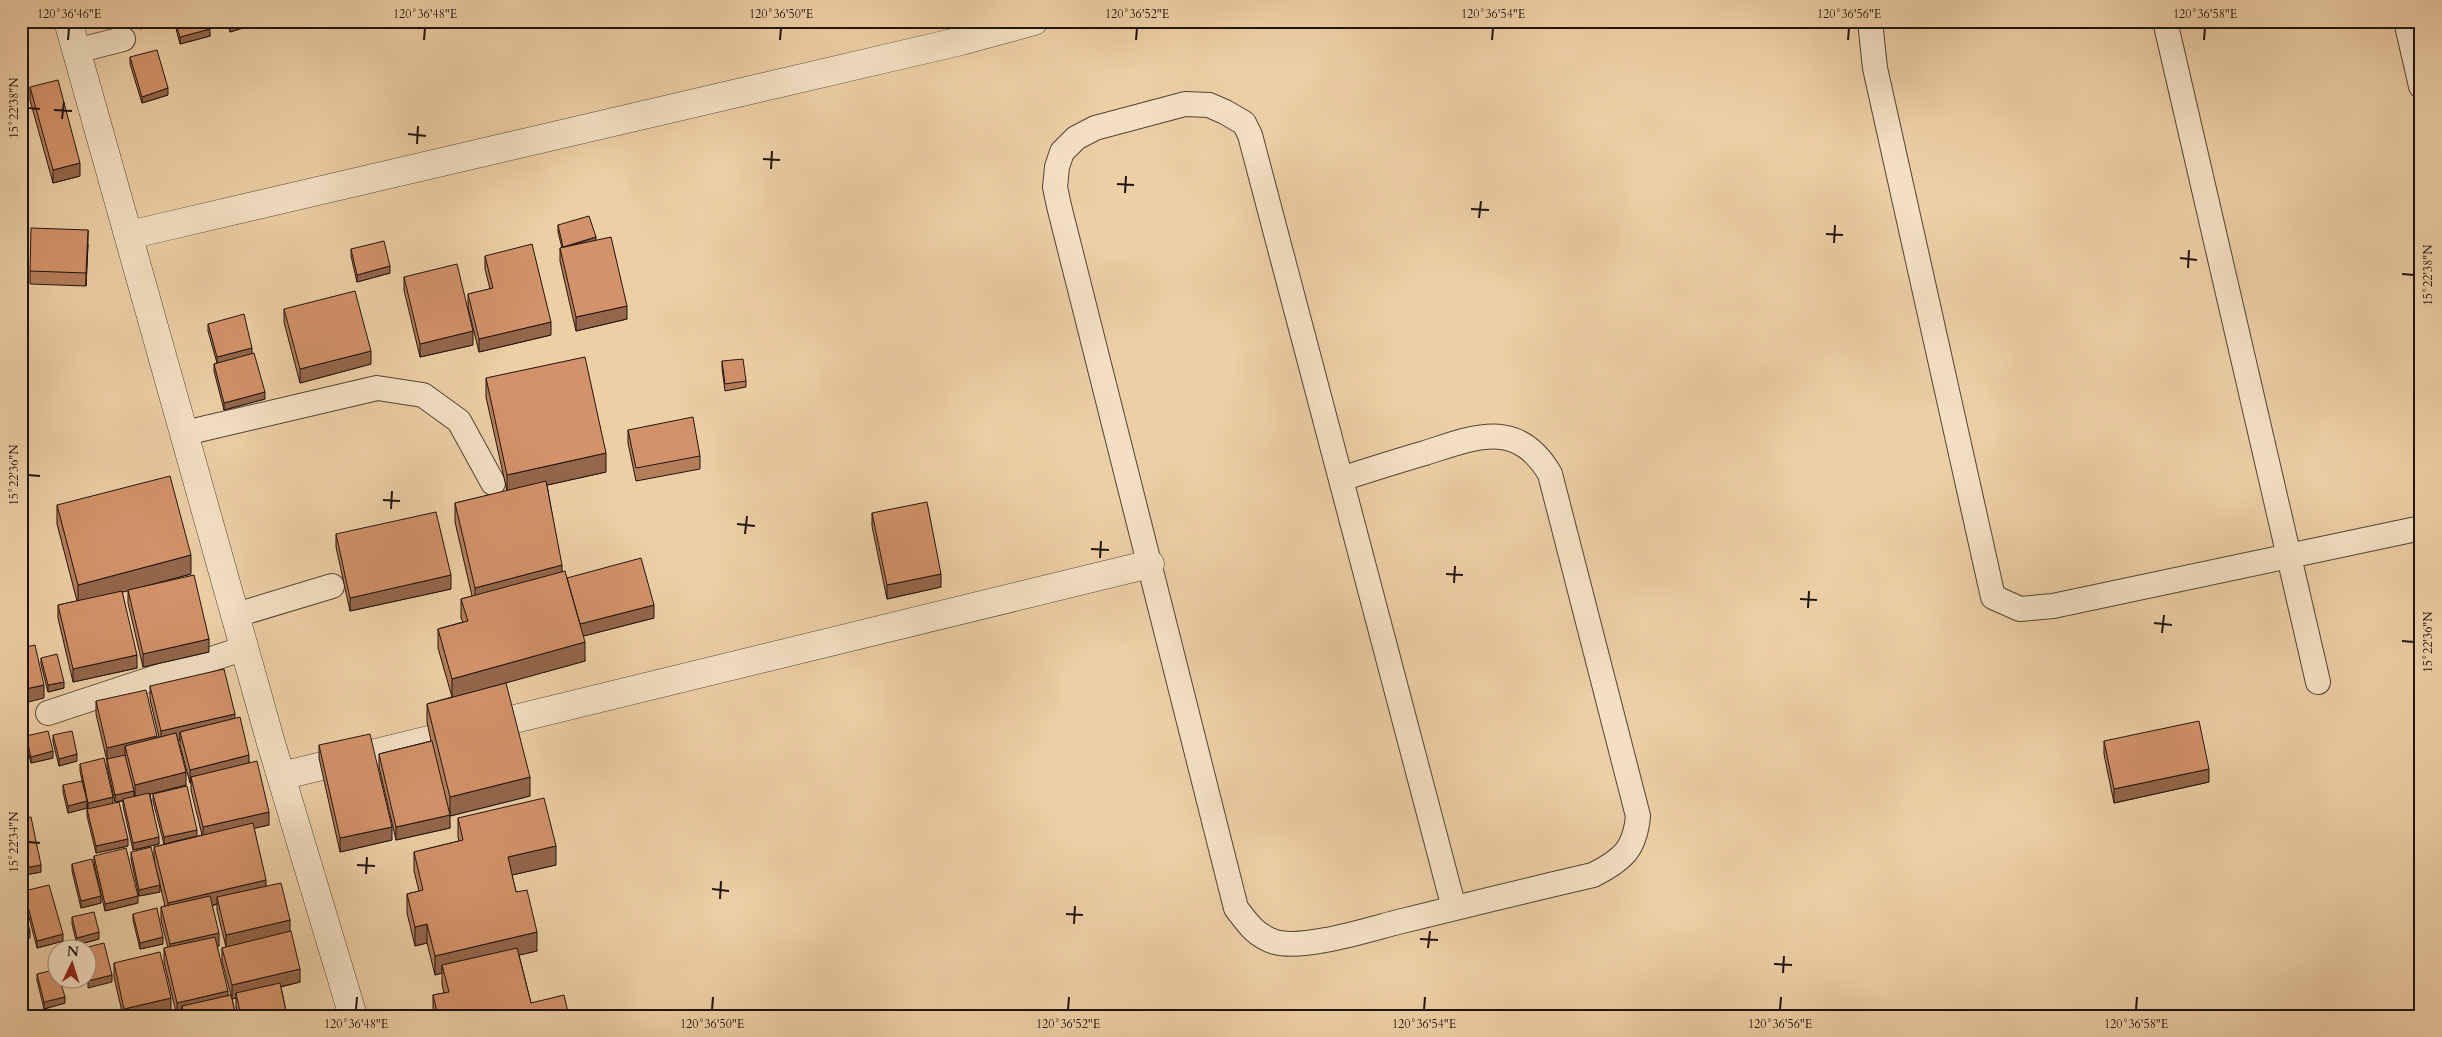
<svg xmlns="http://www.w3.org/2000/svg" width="2442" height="1037" font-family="Cardo,serif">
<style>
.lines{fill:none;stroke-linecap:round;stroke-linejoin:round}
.service-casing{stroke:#534335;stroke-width:26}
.minor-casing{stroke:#534335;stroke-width:29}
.tertiary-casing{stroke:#534335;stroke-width:29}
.service{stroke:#f3e0c4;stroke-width:24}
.minor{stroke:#f3e0c4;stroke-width:28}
.tertiary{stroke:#f3e0c4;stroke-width:28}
.wall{fill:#b57e5a;stroke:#201410;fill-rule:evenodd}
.shaded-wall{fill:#94664a;stroke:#201410}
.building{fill:#d39269;stroke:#201410}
.ticks{fill:none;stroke:#201410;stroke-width:2}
.neatline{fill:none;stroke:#201410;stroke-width:2}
.ticks-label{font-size:12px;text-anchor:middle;fill:#201410}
</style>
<rect width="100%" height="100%" fill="#edcfa5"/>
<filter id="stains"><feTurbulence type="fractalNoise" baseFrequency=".004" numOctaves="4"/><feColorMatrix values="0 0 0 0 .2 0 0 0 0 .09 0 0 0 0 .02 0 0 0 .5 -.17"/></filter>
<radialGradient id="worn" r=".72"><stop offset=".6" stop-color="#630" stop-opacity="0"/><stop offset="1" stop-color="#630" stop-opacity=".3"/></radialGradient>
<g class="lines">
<defs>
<path id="service" d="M1870,21L1875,68L1993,597L2020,609L2053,606L2421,528
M2165,21L2318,682
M2406,21L2421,86
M76,51L123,39
M185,433L377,388L423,395L459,421L493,483
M1341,479C1369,470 1397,461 1425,453C1475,437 1517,418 1550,474L1638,816C1635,849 1623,860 1593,875C1528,890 1463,906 1398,922C1367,930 1304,950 1275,942C1256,936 1247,923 1236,908L1059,206L1055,187L1057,167L1062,152L1076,138L1095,128L1185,104L1209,105L1225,112L1244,123L1250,135L1454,908
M236,615L332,586
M48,713L245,648"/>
<path id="minor" d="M129,235L961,41L1034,21
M281,776L1150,564"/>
<path id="tertiary" d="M68,21L271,743L353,1016"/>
</defs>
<use href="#service" class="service-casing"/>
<use href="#minor" class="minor-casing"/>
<use href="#tertiary" class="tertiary-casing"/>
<use href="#service" class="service"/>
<use href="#minor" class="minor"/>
<use href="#tertiary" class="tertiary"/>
</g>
<path class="wall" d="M138,21H168L140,29Z
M174,21H208L210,36L180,44Z
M227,21H259V23L230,32Z
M130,57L168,95L142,103L130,64Z
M30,87L80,176L53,183L30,100Z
M21,180H25V240H21Z
M558,225L596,240L627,319L576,331L560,261V248H562L558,232Z
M88,244L86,286L30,284V271Z
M351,249L390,273L357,282L351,256Z
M485,256L551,335L479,352L468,307V294L490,289L485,269Z
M404,277L473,345L420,357L404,290Z
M284,309L371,364L300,383L284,322Z
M208,324L252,354L265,399L224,410L214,371V364L217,363L208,331Z
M722,361L746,381V387L725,391L722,368Z
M486,378L606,472L547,485L562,571L567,579L654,618L583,636L585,661L478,690L530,796L450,816L449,810L450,828L396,840L379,767V754L431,741L427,722V704L452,697L438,648V629L463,622L461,618V599L472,596L455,522V503L507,491L486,397Z
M628,430L700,456V469L636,481L628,443Z
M57,505L191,574L139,587L209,652L143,667L128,603V590L122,592L137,668L73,682L58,618V605L77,601L57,524Z
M872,513L941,587L887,599L872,526Z
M336,534L451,589L350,611L336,547Z
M41,658L64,688L48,692L41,664Z
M150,686L235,718L269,825L254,828L266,886L290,931L300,982L281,987L287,1016H238L236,1006V998L232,999L236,1016H182V1015L177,1016L164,962V948H168L161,920V907L165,906L154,860V847L202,835L191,790V783H190L180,745V740H177L186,785L150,794L159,844L133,850L123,806V801L115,802L107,766V761L96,714V701L157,738L159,737L150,699ZM129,774L135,796L134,797ZM217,904V910L226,947L222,948V961L231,995L228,996L217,947L219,946L212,906Z
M53,735L77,761L59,766L53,742Z
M26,736L53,758L31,763L26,743Z
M2104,741L2209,782L2114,803L2104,754Z
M319,745L392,840L340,852L319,758Z
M80,764L113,804L128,846L96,853L87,816V809H88L87,802V808L68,813L63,792V785L86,799L80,771Z
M153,794L197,836L164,844L153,801Z
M458,818L556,865L512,875L516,892L537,951L519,955L531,1003L569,1016H433V995L444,993L442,984V973L435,975L427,943L415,946L407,913V894L419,891L414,871V852L459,841L458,837Z
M21,819L41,872L25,875L23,868V878L21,879Z
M131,852L160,892L139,896L131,859Z
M94,856L138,903L105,911L94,863Z
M72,864L101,903L81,908L72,871Z
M24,891L63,941L37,948L24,898Z
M133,914L163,944L140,949L133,920Z
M72,917L99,939L77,945L72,924Z
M114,963L171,1012L153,1016H123L114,977Z
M37,974L65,1003L44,1009L37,980Z"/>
<path class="shaded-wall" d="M140,21H168L140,29Z
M242,21H259V23L230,32V25Z
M275,21H290L275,26Z
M210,29V36L180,44V37Z
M168,88V95L142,103V97Z
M80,163V176L53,183V170Z
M88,230V244L86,286V273Z
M596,237V244L564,248Z
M390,266V273L357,282V275Z
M627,306V319L576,331V317Z
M551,322V335L479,352V339Z
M473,331V345L420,357V344Z
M252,348V355L217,364V357Z
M371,351V364L300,383V369Z
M265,392V399L224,410V403Z
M606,453V472L507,494V475Z
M191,555V574L78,604V585Z
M562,565V584L475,607V588Z
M941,574V587L887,599V585Z
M451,575V589L350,611V598Z
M654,605V618L580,637V624Z
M209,639V652L143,667V654Z
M585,642V661L452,698V679Z
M137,655V668L73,682V669Z
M64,682V688L48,692V685Z
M44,685V698L21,704V690Z
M235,714V727L180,732V740L161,744V731Z
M157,736V749L125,746V756L107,761V748Z
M53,751V758L31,763V757Z
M77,754V761L59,766V759Z
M249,755V768L191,777V783H190V770Z
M2209,769V782L2114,803V789Z
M186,772V785L135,798V785Z
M530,777V796L450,816V797Z
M134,791V798L115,802V795Z
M113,797V804L88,810V803Z
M87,801V808L68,813V806Z
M269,812V825L203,840V827Z
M450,815V828L396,840V827Z
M392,827V840L340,852V838Z
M197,830V836L164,844V837Z
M159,837V844L133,850V843Z
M128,839V846L96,853V846Z
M556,846V865L508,876V857Z
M41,865V872L25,875V868Z
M266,880V893L217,897V904L168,916V903Z
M160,885V892L139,896V890Z
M101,896V903L81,908V901Z
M138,896V903L105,911V904Z
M290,920V933L226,948V935Z
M427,924V943L415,946V927Z
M30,931V938L21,940V933Z
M99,932V939L77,945V938Z
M537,932V951L444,972L442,965V973L435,975V956Z
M219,933V946L170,957V944Z
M63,934V941L37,948V941Z
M163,937V944L140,949V943Z
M300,969V982L237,997L236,993V998L232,999V985Z
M112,975V982L88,988V981Z
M228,991V1004L182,1006V1015L177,1016V1003Z
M65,997V1003L44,1009V1002Z
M171,998V1012L153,1016H124V1009Z"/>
<path class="building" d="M175,21H208L210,29L180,37Z
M229,21H242L230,25Z
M157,50L168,88L142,97L130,57Z
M58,80L80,163L53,170L30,87Z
M21,180H25V227H21Z
M589,216L596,237L563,247L558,225Z
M31,228L88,230L86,273L30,271Z
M611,237L627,306L576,317L560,248Z
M384,241L390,266L357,275L351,249Z
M532,244L551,322L479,339L468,294L493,288L485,256Z
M457,264L473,331L420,344L404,277Z
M355,291L371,351L300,369L284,309Z
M244,314L252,348L217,357L208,324Z
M254,353L265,392L224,403L214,364Z
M585,357L606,453L507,475L486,378Z
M743,359L746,381L725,384L722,361Z
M693,417L700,456L636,468L628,430Z
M170,476L191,555L78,585L57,505Z
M546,481L562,565L475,588L455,503Z
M927,502L941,574L887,585L872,513Z
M436,512L451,575L350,598L336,534Z
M641,558L654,605L580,624L567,578Z
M565,571L585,642L452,679L438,629L468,621L461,599Z
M194,575L209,639L143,654L128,590Z
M122,591L137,655L73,669L58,605Z
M35,645L44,685L21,690V648Z
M57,654L64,682L48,685L41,658Z
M224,669L235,714L161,731L150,686Z
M506,683L530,777L450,797L427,704Z
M146,690L157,736L107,748L96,701Z
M240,717L249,755L190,770L180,732Z
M2199,721L2209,769L2114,789L2104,741Z
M48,731L53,751L31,757L26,736Z
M72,731L77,754L59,759L53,735Z
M176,733L186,772L135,785L125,746Z
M370,734L392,827L340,838L319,745Z
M432,741L450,815L396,827L379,754Z
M125,755L134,791L115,795L107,759Z
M104,758L113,797L88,803L80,764Z
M257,761L269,812L203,827L191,777Z
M82,781L87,801L68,806L63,785Z
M187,786L197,830L164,837L153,794Z
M149,793L159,837L133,843L123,799Z
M544,798L556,846L508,857L516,892L527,890L537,932L435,956L427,924L415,927L407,894L423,890L414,852L463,840L458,818Z
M119,802L128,839L96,846L87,809Z
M31,817L41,865L25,868L21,851V819Z
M253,823L266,880L168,903L154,847Z
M151,847L160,885L139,890L131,852Z
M126,848L138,896L105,904L94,856Z
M21,854L23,865L21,866Z
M92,859L101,896L81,901L72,864Z
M281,883L290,920L226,935L217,897Z
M49,885L63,934L37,941L24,891Z
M210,896L219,933L170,944L161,907Z
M21,897L30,931L21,933Z
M157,908L163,937L140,943L133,914Z
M94,912L99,932L77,938L72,917Z
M291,931L300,969L232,985L222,948Z
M215,937L228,991L177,1003L164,948Z
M104,943L112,975L88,981V950H80V949Z
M517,948L531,1003L564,995L569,1016H438L433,995L449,992L442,965Z
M160,952L171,998L124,1009L114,963Z
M58,969V980H60L65,997L44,1002L37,974Z
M280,983L287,1016H241L236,993Z
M231,995L236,1016H184L182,1006Z"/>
<path class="ticks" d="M68,40L69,28M424,40L425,28M780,40L781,28M1136,40L1137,28M1492,40L1493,28M1848,40L1849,28M2204,40L2205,28M28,108L40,109M54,110L72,111M62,119L64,102M408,134L426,136M417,144L418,126M763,159L780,160M771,169L772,151M1117,184L1134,185M1125,193L1126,176M1471,209L1489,210M1479,218L1481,201M1826,234L1843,235M1834,243L1835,225M2180,258L2197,260M2188,268L2189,250M2402,274L2414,275M28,475L40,476M383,500L400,501M391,509L392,491M737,524L755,526M745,534L747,516M1091,549L1109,550M1100,558L1101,541M1446,574L1463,575M1454,583L1455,566M1800,599L1817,600M1808,608L1809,591M2154,623L2172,625M2162,633L2164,615M2402,641L2414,642M28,842L40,843M357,865L375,866M366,874L367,857M712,889L729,891M720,899L721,881M1066,914L1083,915M1074,924L1075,906M1420,939L1438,940M1428,948L1430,931M1774,964L1792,965M1783,973L1784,956M356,1010L357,997M712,1010L713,997M1068,1010L1069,997M1424,1010L1425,997M1780,1010L1781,997M2136,1010L2137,997"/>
<rect width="2442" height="1037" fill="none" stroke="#edcfa5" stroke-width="55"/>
<g transform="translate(72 964) rotate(4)"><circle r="24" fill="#f3e0c4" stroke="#9f8e7c"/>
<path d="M0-4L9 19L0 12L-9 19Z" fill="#8f2418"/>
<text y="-8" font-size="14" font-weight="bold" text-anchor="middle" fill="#201410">N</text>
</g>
<rect x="28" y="28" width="2386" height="982" class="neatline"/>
<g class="ticks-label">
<text x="69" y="18">120°36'46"E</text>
<text x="425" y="18">120°36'48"E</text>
<text x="781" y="18">120°36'50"E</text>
<text x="1137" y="18">120°36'52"E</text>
<text x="1493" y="18">120°36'54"E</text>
<text x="1849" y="18">120°36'56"E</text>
<text x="2205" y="18">120°36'58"E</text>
<text transform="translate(14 108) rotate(-90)" y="4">15°22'38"N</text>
<text transform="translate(2428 275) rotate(-90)" y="4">15°22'38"N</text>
<text transform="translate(14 475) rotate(-90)" y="4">15°22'36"N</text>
<text transform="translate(2428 642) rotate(-90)" y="4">15°22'36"N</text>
<text transform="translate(14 842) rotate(-90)" y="4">15°22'34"N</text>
<text x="356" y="1028">120°36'48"E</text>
<text x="712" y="1028">120°36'50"E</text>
<text x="1068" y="1028">120°36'52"E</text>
<text x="1424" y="1028">120°36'54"E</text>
<text x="1780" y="1028">120°36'56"E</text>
<text x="2136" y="1028">120°36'58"E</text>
</g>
<rect width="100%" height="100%" filter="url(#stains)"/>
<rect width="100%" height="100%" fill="url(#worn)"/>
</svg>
